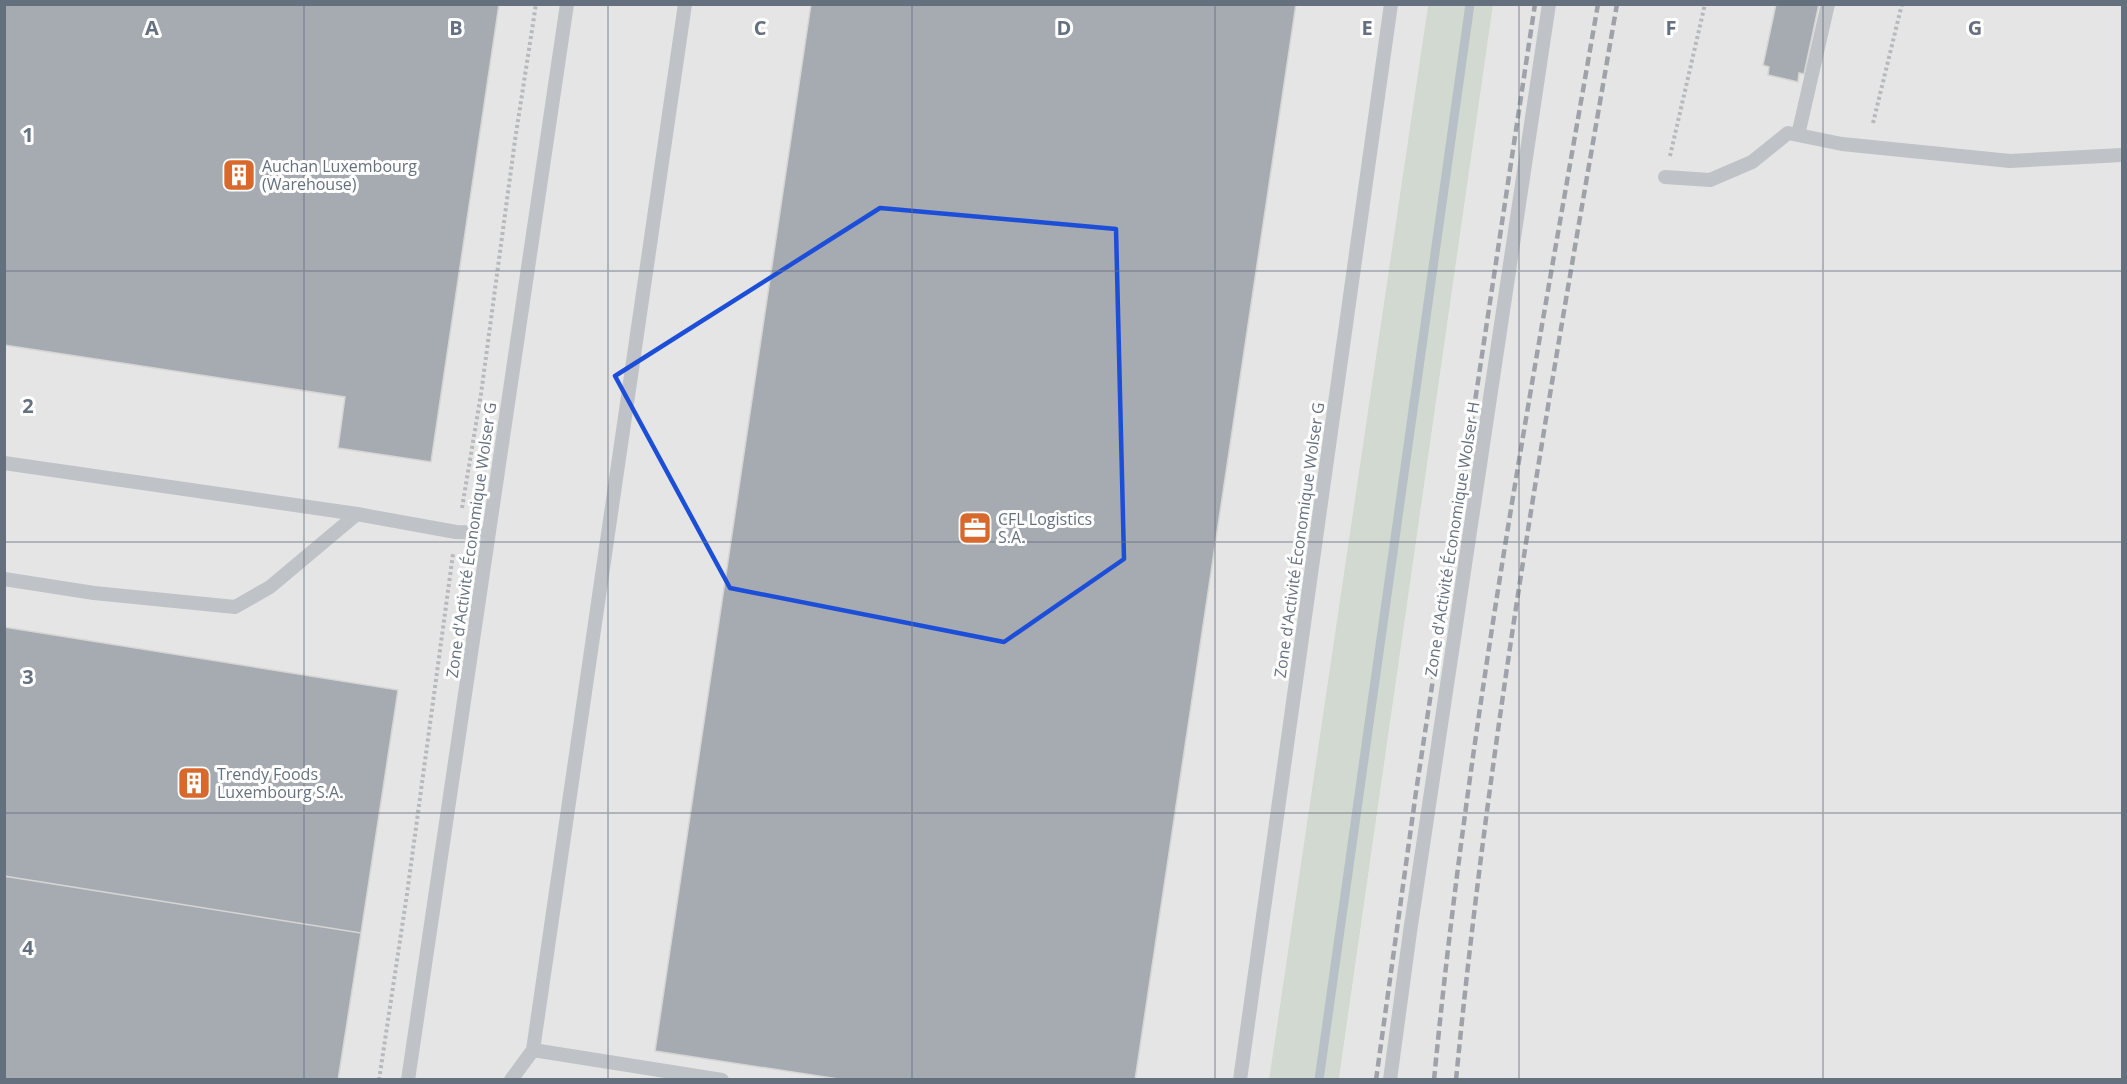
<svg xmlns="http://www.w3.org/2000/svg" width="2127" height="1084" font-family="'Open Sans',sans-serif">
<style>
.built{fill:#e4e5e4}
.green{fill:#d2d9d0}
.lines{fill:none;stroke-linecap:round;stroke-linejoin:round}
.stream{stroke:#b7c0c6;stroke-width:9}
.building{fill:#a6abb2;stroke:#d5d5d3;stroke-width:1.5}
.path{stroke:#b7b9bc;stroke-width:4;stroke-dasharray:3 3;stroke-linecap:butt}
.service{stroke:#bfc2c6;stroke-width:14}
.rail{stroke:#9fa3a9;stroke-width:4.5;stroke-dasharray:9 4.5;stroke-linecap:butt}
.marked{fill:none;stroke:#1d4ed8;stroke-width:4.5;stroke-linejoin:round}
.grid{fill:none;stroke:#65707f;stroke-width:1.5;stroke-opacity:0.55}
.labels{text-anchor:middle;stroke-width:6;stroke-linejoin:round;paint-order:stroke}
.poi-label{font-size:16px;fill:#65707f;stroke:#fff;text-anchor:start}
.street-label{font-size:16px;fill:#65707f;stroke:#fff}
.grid-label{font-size:20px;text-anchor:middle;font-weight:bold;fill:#65707f;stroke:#fff;stroke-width:6;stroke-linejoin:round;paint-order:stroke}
</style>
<rect width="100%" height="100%" fill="#f3f4f0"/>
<path class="built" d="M5,5H1428L1269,1079L5,1080Z
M1493,5H2122V1079L1339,1080Z"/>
<path class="green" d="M1428,5H1493L1339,1079H1269Z"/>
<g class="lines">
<path class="stream" d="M1319,1080L1470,4"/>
</g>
<path class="building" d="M4,4H499L431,462L338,448L345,397L4,345Z
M811,4H1296L1135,1080H845L655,1051Z
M1776,4H1819L1804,74L1799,73L1798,82L1768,75L1769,67L1763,65Z
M4,627L398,690L361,933L4,876Z
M4,876L361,933L338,1080H4Z"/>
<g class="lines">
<path class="path" d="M1873,123L1902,4
M1670,156L1705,4
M4,351H5
M462,508L481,394L515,140L536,4
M379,1080L407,894L453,554"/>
<path class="service" d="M1798,135L1828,4
M1665,177L1710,180L1752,162L1788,133L1842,144L2010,161L2122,155
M4,463L357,514L456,532L489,533
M4,579L94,593L235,607L270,587L357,514
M533,1050L722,1080
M408,1080L567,4
M511,1080L533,1050L685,4
M1240,1080L1391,4
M1390,1080L1410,932L1549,4"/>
<path class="rail" d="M1376,1080L1416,792L1535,4
M1434,1080C1469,718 1536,362 1598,4
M1456,1080C1491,718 1555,362 1617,4"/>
</g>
<path class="marked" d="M880,208L1116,229L1124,559L1004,642L730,588L615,376Z"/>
<path class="grid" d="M304,4V1080M608,4V1080M912,4V1080M1215,4V1080M1519,4V1080M1823,4V1080M4,271H2122M4,542H2122M4,813H2122"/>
<defs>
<symbol id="building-square" viewBox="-11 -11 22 22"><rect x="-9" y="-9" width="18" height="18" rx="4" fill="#d8692c" stroke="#fff"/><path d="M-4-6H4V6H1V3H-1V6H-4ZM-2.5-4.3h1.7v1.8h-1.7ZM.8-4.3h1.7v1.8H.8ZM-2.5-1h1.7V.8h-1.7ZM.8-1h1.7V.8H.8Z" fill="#fff"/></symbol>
<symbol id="office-square" viewBox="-11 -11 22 22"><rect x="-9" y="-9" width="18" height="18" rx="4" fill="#d8692c" stroke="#fff"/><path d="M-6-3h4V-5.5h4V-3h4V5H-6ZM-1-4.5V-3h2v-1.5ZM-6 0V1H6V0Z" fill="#fff"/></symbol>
</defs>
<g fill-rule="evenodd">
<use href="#building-square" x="220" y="156" width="38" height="38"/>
<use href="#office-square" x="956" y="509" width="38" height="38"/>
<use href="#building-square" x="175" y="764" width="38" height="38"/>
</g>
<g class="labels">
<g class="poi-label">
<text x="262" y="172">Auchan Luxembourg<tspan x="262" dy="18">(Warehouse)</tspan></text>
<text x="998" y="525">CFL Logistics<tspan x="998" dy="18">S.A.</tspan></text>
<text x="217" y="780">Trendy Foods<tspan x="217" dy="18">Luxembourg S.A.</tspan></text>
</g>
<g class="street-label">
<text transform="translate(1452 539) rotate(-81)" y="6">Zone d'Activité Économique Wolser H</text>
<text transform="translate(471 540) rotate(-82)" y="6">Zone d'Activité Économique Wolser G</text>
<text transform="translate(1299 540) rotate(-82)" y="6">Zone d'Activité Économique Wolser G</text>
</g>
</g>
<g class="grid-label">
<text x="152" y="35">A</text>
<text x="456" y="35">B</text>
<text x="760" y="35">C</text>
<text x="1064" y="35">D</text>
<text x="1367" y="35">E</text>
<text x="1671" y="35">F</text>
<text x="1975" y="35">G</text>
<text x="28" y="142">1</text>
<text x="28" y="413">2</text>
<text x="28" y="684">3</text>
<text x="28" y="955">4</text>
</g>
<rect width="2127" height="1084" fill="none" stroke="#65707f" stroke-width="12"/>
</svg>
